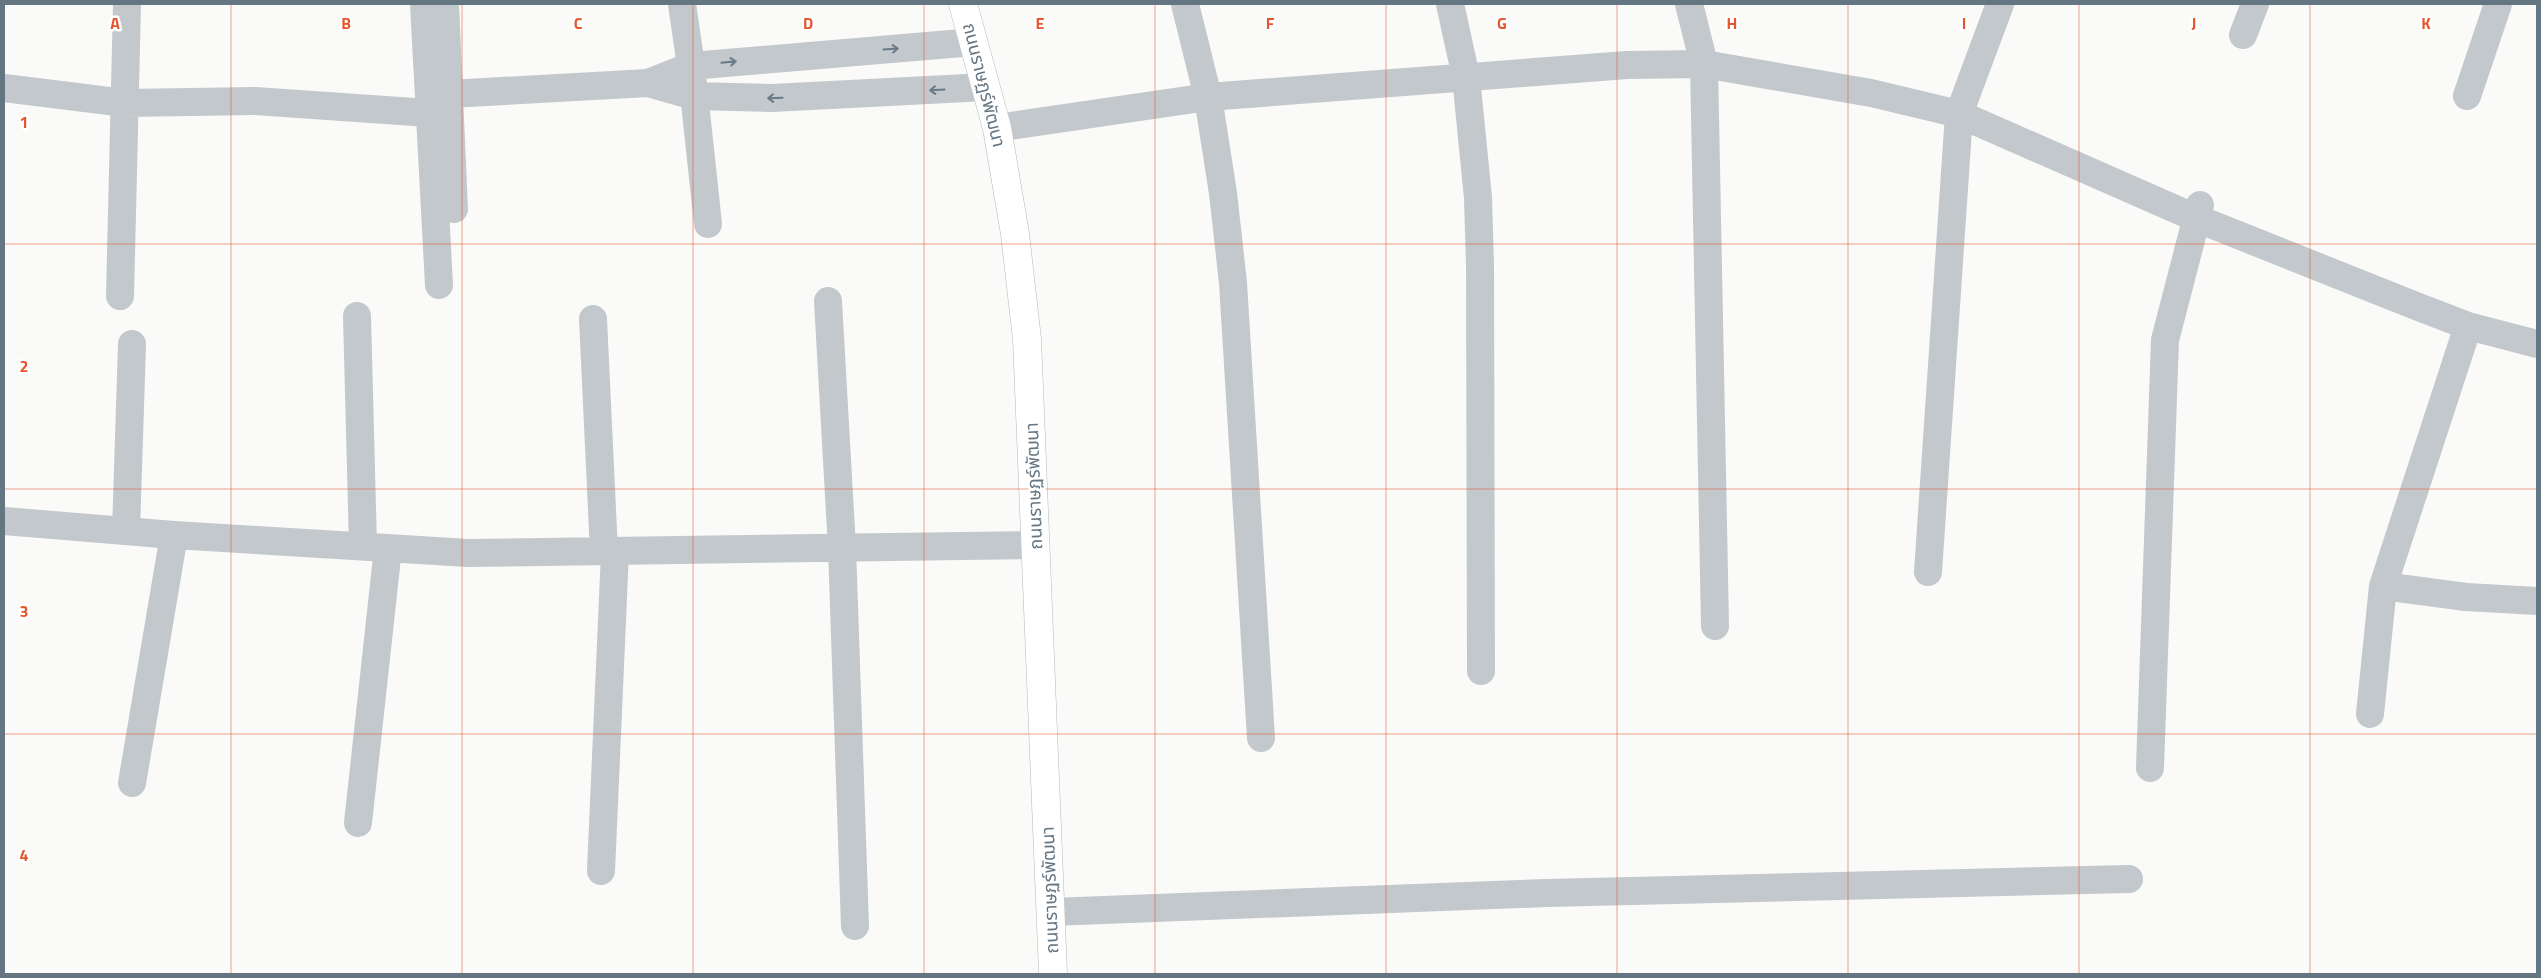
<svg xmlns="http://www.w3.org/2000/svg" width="2541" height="978" font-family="'Titillium Web','Noto Sans Thai',sans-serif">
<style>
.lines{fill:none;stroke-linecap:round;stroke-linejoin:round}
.secondary-casing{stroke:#b3babf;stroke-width:29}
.street{stroke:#c3c8cc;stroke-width:28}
.secondary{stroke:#fff;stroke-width:28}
.oneway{stroke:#6a7a87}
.grid{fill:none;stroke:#e4572e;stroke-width:1;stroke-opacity:0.55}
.labels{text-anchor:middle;stroke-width:5;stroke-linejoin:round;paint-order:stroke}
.street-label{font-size:18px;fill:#657683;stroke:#fff}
.grid-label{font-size:16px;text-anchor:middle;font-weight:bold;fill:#e4572e;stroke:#fff;stroke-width:5;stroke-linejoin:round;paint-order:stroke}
</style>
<rect width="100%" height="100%" fill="#fafaf8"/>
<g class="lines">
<defs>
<path id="secondary" d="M963,4L997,128L1015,234L1027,339L1053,974"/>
</defs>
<use href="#secondary" class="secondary-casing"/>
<path class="street" d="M424,4L439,285
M445,4L454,209
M682,4L691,66L708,224
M1185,4L1208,97L1223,193L1233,283L1261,738
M1450,4L1466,77L1478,198L1480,265L1481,671
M1689,4L1704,64L1715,626
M2243,35L2255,4
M648,83L694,96L772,98L986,87
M4,88L125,103L255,101L429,113L449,94L648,83L691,66L974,42
M2467,96L2498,4
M997,128L1208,97L1627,65L1704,64L1871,93L1959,114L2198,219L2416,306L2468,326L2537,344
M120,296L127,4
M828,301L842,548L855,926
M357,316L363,546
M593,319L604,552
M4,521L174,535L468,553L1036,545
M126,531L132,344
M1928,572L1959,114L2000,4
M2383,586L2466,597L2537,601
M2370,714L2383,586L2468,326
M2150,768L2165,340L2200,205
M132,783L174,535
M358,823L388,548
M601,871L615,552
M1052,912L1547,893L2129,879"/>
<use href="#secondary" class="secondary"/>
</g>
<defs><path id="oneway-shaft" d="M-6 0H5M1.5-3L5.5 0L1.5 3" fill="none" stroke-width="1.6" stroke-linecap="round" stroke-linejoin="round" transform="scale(1.25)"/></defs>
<g class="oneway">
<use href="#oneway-shaft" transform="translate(891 49) rotate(-4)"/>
<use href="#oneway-shaft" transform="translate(729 62) rotate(-6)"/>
<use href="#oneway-shaft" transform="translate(937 90) rotate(177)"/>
<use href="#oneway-shaft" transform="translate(775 98) rotate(178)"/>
</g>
<path class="grid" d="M231,4V974M462,4V974M693,4V974M924,4V974M1155,4V974M1386,4V974M1617,4V974M1848,4V974M2079,4V974M2310,4V974M4,244H2537M4,489H2537M4,734H2537"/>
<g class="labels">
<g class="street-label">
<text transform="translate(984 85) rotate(76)" y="6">ถนนราษฏร์พัฒนา</text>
<text transform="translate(1034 486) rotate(-92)" y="6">ถนนราษฏร์พัฒนา</text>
<text transform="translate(1050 890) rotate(-92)" y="6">ถนนราษฏร์พัฒนา</text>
</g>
</g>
<g class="grid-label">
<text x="115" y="29">A</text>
<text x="346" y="29">B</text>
<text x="578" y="29">C</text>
<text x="808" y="29">D</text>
<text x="1040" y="29">E</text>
<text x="1270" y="29">F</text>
<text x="1502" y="29">G</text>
<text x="1732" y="29">H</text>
<text x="1964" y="29">I</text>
<text x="2194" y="29">J</text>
<text x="2426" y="29">K</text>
<text x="24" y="128">1</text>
<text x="24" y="372">2</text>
<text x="24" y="617">3</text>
<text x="24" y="861">4</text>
</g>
<rect width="2541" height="978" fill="none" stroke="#657683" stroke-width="10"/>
</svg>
